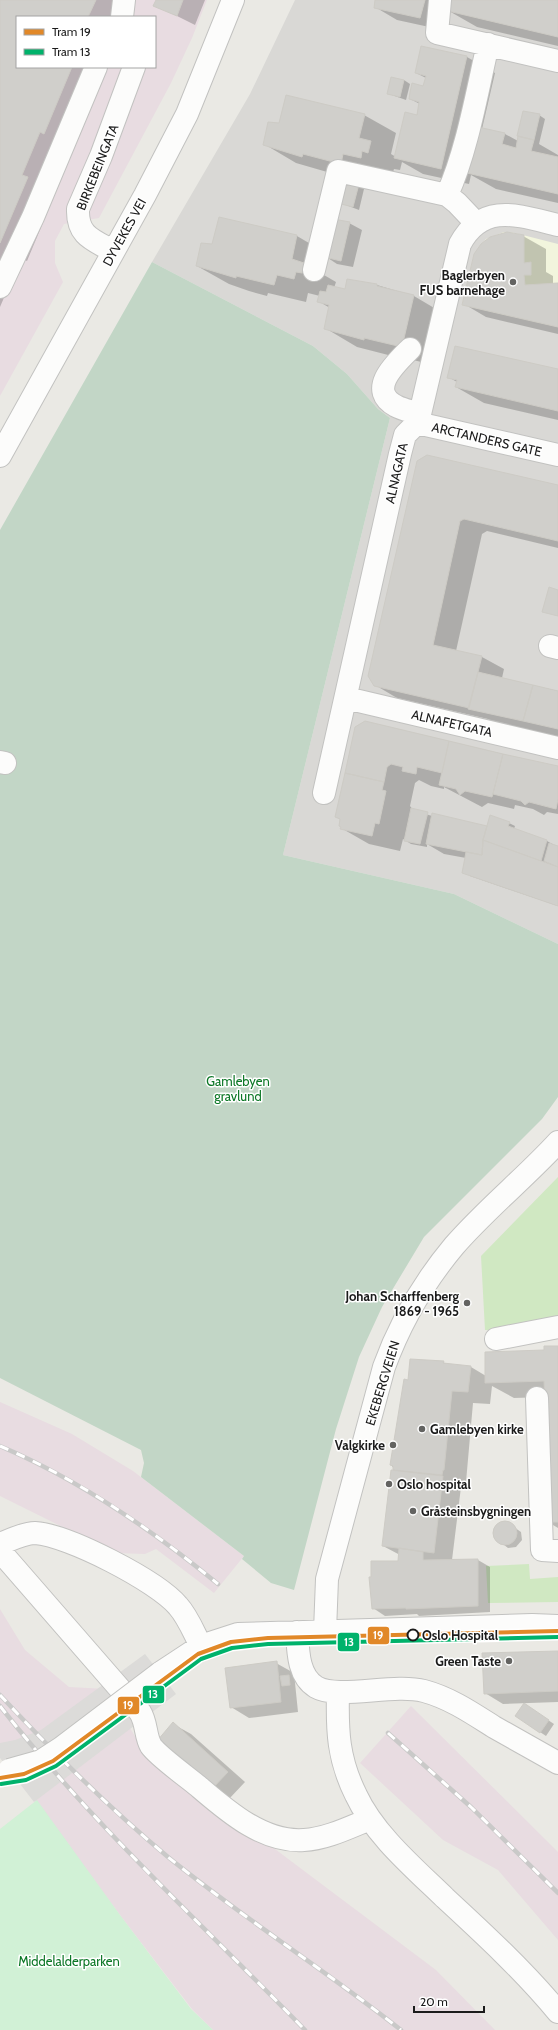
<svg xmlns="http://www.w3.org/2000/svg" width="558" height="2030" font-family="Cabin,sans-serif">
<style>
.residential{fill:#d9d8d5}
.industrial{fill:#e8dce1;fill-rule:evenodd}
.education{fill:#f2f5dd}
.grass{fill:#d0e8c2}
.cemetery{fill:#c2d6c6}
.park{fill:#d1f1d6}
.pier{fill:#dcdbd9}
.shadow{fill:#0003}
.building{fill:#d0cfcb;stroke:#cdcbc5}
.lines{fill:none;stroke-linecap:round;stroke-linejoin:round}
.minor-casing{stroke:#c2c2c0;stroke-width:24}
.minor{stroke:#fcfcfb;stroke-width:22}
.rail-casing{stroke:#c9c9c8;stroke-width:4.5}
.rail{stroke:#fff;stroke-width:3;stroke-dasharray:9;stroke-linecap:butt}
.minor-bridge-casing{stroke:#c2c2c0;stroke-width:24;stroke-linecap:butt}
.minor-bridge{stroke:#fcfcfb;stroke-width:22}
.tram-1-casing{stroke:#fff;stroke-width:7}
.tram-2-casing{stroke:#fff;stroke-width:7}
.tram-1{stroke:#e18828;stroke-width:4}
.tram-2{stroke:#00b26b;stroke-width:4}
.poi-dot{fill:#636361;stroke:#fff;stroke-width:1.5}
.stop-dot{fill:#fff;stroke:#1b1b1b;stroke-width:2}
.labels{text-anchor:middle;stroke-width:3;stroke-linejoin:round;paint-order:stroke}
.street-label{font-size:13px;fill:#1b1b1b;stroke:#fff}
.poi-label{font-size:13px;font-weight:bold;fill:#1b1b1b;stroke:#fff;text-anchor:end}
.park-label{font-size:13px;fill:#0c7726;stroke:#fff}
.stop-label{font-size:13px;font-weight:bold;fill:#1b1b1b;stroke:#fff;text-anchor:start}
.line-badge{stroke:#fff;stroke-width:1.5}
.badge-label{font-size:11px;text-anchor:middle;font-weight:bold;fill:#fff}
</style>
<rect width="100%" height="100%" fill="#eae9e4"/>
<path class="residential" d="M295,0H558V944L454,894L283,855L390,418L378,409L347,374L313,346L152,262L250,94Z"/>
<path class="industrial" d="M0,0H207L192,38L171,83L99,218L64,224L55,241V263L63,282L0,396ZM17,17H155V67H17Z
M0,1402L72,1434L133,1471L244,1556L214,1593L156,1549L145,1554L115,1553L0,1496Z
M0,1609L25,1650L69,1687L107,1689L143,1750L436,1970L495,2030H213L192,2009L120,1915L0,1752Z
M411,1706L558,1852V1940L498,1870L443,1840L360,1763Z"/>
<path class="education" d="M504,232L515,233L558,244V327L462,305L474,255L486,239Z"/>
<path class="grass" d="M558,1177V1334L485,1330L481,1256Z
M529,1564L530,1579L558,1577V1602L488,1603L486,1566Z"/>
<path class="cemetery" d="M152,262L313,346L347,374L378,409L390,418L283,855L454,894L558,944V1097L542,1119L424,1237L382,1307L359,1357L336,1429L294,1590L271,1583L242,1559L244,1556L141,1477L144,1463L141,1450L0,1378V530Z"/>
<path class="park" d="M37,1800L120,1915L191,2009L213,2030H0V1829Z"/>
<path class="pier" d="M145,1654L176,1694L34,1802L0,1758V1743L15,1740L41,1730Z"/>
<path class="shadow" d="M0,0H130L123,17H17V67H102L49,191L55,194L27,261L21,258L0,307Z
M157,0H205L195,25L155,5Z
M376,0H450L443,30L397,20L375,7Z
M452,0H558V46L477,27L449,11Z
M467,57L495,73L482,129L505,134L518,141L539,115L545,119L539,144L558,155V203L496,189L471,175L469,184L423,174L402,162L400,170L394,169L392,175L334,174L296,163L264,144L280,124L364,115L396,133L391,154L396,157L417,116L420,104L410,99L424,87L426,78L416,73Z
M404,80L410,84L406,100L389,94Z
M358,185L364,189L359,210L338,202Z
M220,218L297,236L326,253L349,223L362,230L353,267L337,264L328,258L324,275L336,282L334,288L346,290L377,285L414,296L446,315L434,365L396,356V357L357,347L325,328L330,308L318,301L320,296L308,293L306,302L268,293L267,296L249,291L229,284L197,266L213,245Z
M523,236L546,249V272L553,276V285L558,284V334L486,317L464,304Z
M558,370V420L484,403L456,387L457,382L448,377Z
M418,462L558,486V548L487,531L482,534L456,651L482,657L504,669L502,678L558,691V738L497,724L488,719L397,698L375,685Z
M366,722L558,767V814L547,812L544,815L533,809L515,805L514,809L488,803L482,807L444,787V789L431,786L419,780L415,783L410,806L413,810L432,816L488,827L509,823L515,826L514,829L547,841L558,847V906L470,876L466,858L444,854L427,844V847L411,844L403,839L400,851L369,844L341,828V819L336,817Z
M558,1347V1528L548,1522L546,1397L514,1398L492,1386L490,1404L473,1403L466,1482L464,1487H461L452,1560H478L490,1567V1612L419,1616L417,1614L385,1616L373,1608L399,1561L400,1555L383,1546L397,1472L391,1465L409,1381L411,1360L443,1362L448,1365L471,1367L486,1376L545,1351Z
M500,1523H508L521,1532L522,1540L516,1547L508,1548L495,1538L494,1530Z
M558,1652V1702L503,1704L485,1693Z
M276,1663L294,1673L298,1712L249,1718L231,1707Z
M530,1708L554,1724L546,1736L516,1716Z
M173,1724L191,1734L245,1782L229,1799L212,1789Z"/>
<path class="building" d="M0,0H96L88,17H17V67H72L44,134L40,132L22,175L28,177L0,243Z
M156,0H183L177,16L153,6Z
M375,0H425L420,18L374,8Z
M451,0H558V37L448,11Z
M421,46L467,56L441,169L394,158L405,112L417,115L419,102L409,99L410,92L412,83L423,86L426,76L415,73Z
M391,77L404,80L400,97L387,94Z
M286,95L365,114L359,138L371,141L368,153L362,151L361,158L343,154L341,164L303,154L302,157L263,145L268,122L279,123Z
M523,111L540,114L534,140L517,136Z
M478,127L505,133L502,144L516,148L518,136L534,140L531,151L558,157V194L467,173Z
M342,180L359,184L353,207L337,203Z
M219,217L297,235L292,259L304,263L302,273L296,272L294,279L277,275L274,285L236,276V278L196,266L201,243L212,244Z
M333,219L350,222L341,261L324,257Z
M507,232L524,235V263L531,262V275H524L525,285L558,283V327L462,305L474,254L481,244L490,237Z
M347,279L377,284V286L414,295L402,347L364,338V340L324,329L329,305L317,302L320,291L326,292L328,285L345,289Z
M455,346L558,369V411L455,387L457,380L447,378Z
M427,455L558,485V541L464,519L460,521L433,645L482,656L469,708L374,686L368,676L417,461Z
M549,587L558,590V616L542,612Z
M478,672L533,685L523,721L468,709Z
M533,685L558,691V729L523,721Z
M365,721L449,741L442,773L417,767L416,774L402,771L403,767L391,764L387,767L384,782L345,773L355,727Z
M449,741L503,754L492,797L465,791L460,795L456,789L439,785Z
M503,754L558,766V799L556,809L529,802L525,805L521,801L493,794Z
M345,773L384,782L382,790L386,791L379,824L375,823L372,836L340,829L341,827L339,826L340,819L335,817Z
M411,808L428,812L420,844L404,841Z
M432,813L487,826L483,840L482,855L426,844Z
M490,815L510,822L508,826L547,840L541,861L483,840Z
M483,840L558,867V906L462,873L466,852L482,855Z
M549,843L558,846V867L544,861Z
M544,1346H558V1522H547L549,1500L544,1381L485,1383V1352L544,1350Z
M410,1359L444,1361L443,1363L471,1366L468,1392L452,1391L444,1470H443L442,1475L393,1470V1466L390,1465L404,1379L408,1380Z
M391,1470L443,1476L434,1553L382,1546Z
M493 1533a12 12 0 1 1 24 0a12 12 0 1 1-24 0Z
M399,1548L423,1552V1560L478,1559V1606L406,1609V1608L372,1609L369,1577H371V1561H398Z
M558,1651V1691L484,1694L482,1653Z
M277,1661L281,1702L230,1708L225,1668Z
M289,1675L290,1685L282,1686L280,1676Z
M524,1703L549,1720L540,1733L515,1716Z
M173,1722L228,1772L211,1790L157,1741Z"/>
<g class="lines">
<defs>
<path id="minor" d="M440,0L437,33L558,61
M122,17L124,0
M447,195C467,151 477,92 488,44
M113,251C93,240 77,236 78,209L101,156L134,67
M314,270L338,171L447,195L457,203L476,223
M0,287L33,217L96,67
M410,349C396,363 366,390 396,406C403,410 412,411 420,414
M417,423L558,455
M0,456L145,195L187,114L233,0
M550,646L558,648
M346,698L558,748
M0,762L5,763
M324,793L400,454L405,435L417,423L420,414L460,244C483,201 520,216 558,225
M496,1339L558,1327
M537,1398L542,1550L558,1551
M0,1544C10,1540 24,1533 35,1533C68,1535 157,1581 178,1606C188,1617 194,1633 201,1646
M0,1551L140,1712C147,1723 145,1736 151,1746C158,1756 187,1777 198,1786C226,1810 263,1843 304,1840C326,1839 350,1827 370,1819
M325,1631L327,1579L384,1367C400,1323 424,1282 454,1246C486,1209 525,1178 558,1142
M297,1632C298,1651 298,1676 316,1687C338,1700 393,1683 424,1691C450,1698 472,1713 494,1727C515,1739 537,1751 558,1763
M160,1673L201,1646L238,1634L532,1625L558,1626
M338,1692C337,1731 338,1759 356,1795C374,1834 414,1868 445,1898C484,1934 524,1971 558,2012"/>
</defs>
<use href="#minor" class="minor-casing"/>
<use href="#minor" class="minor"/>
<defs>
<path id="rail" d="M0,1446C80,1480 151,1529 218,1584
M0,1695C53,1752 108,1807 168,1857C243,1918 325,1970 401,2030
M0,1706C91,1823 202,1924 305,2030
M388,1733L472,1808L558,1893"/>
</defs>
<use href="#rail" class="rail-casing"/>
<use href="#rail" class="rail"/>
<defs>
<path id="minor-bridge" d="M9,1770L41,1761L61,1748L160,1673"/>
</defs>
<use href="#minor-bridge" class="minor-bridge-casing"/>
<use href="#minor-bridge" class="minor-bridge"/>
<defs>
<path id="tram-1" d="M0,1778L24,1774L53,1761L198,1654L231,1642L268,1638L558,1631"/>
<path id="tram-2" d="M1,1784L26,1780L56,1766L201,1659L232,1648L268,1644L558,1637"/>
</defs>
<use href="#tram-1" class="tram-1-casing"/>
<use href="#tram-2" class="tram-2-casing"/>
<use href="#tram-1" class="tram-1"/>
<use href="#tram-2" class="tram-2"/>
</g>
<g class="poi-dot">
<circle cx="513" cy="282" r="4"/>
<circle cx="467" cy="1303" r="4"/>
<circle cx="422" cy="1429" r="4"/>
<circle cx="393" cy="1445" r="4"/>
<circle cx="389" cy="1484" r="4"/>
<circle cx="413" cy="1511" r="4"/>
<circle cx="509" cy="1661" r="4"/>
</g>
<circle class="stop-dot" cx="413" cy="1635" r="5.5"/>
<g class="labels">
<g class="street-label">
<text transform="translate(97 167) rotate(-68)" y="5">BIRKEBEINGATA</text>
<text transform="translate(124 232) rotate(-61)" y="5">DYVEKES VEI</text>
<text transform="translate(487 439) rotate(13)" y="5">ARCTANDERS GATE</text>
<text transform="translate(396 473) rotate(-77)" y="5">ALNAGATA</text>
<text transform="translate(452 723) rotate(13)" y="5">ALNAFETGATA</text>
<text transform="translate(382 1383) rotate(-73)" y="5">EKEBERGVEIEN</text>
</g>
<g class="poi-label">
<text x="505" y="280">Baglerbyen<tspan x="505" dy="15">FUS barnehage</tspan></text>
<text x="459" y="1301">Johan Scharffenberg<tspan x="459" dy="15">1869 - 1965</tspan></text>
<text x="430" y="1434" text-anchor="start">Gamlebyen kirke</text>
<text x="385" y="1450">Valgkirke</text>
<text x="397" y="1489" text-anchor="start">Oslo hospital</text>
<text x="421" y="1516" text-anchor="start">Gråsteinsbygningen</text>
<text x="501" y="1666">Green Taste</text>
</g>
<g class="park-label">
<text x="238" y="1086">Gamlebyen<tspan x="238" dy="15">gravlund</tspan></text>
<text x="69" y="1966">Middelalderparken</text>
</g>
<g class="stop-label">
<text x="422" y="1640">Oslo Hospital</text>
</g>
</g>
<g class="line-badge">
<rect x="367" y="1626" width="23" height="19" rx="4" fill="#e18828"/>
<rect x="337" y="1632" width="23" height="20" rx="4" fill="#00b26b"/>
<rect x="142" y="1685" width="23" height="19" rx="4" fill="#00b26b"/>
<rect x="117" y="1696" width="23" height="19" rx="4" fill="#e18828"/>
</g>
<g class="badge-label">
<text x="378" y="1639">19</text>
<text x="349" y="1646">13</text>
<text x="153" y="1698">13</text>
<text x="128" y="1709">19</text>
</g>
<rect x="16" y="16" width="140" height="52" fill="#ffffff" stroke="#a4a4a4"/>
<rect x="24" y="29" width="20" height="6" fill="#e18828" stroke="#a4a4a4"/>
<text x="52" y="36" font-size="12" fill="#1b1b1b">Tram 19</text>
<rect x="24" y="49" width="20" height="6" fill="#00b26b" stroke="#a4a4a4"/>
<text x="52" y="56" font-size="12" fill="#1b1b1b">Tram 13</text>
<path d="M414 2006v6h70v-6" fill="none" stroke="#1b1b1b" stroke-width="2"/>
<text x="420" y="2006" font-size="12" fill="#1b1b1b" stroke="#ffffff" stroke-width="3" paint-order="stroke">20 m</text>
</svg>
